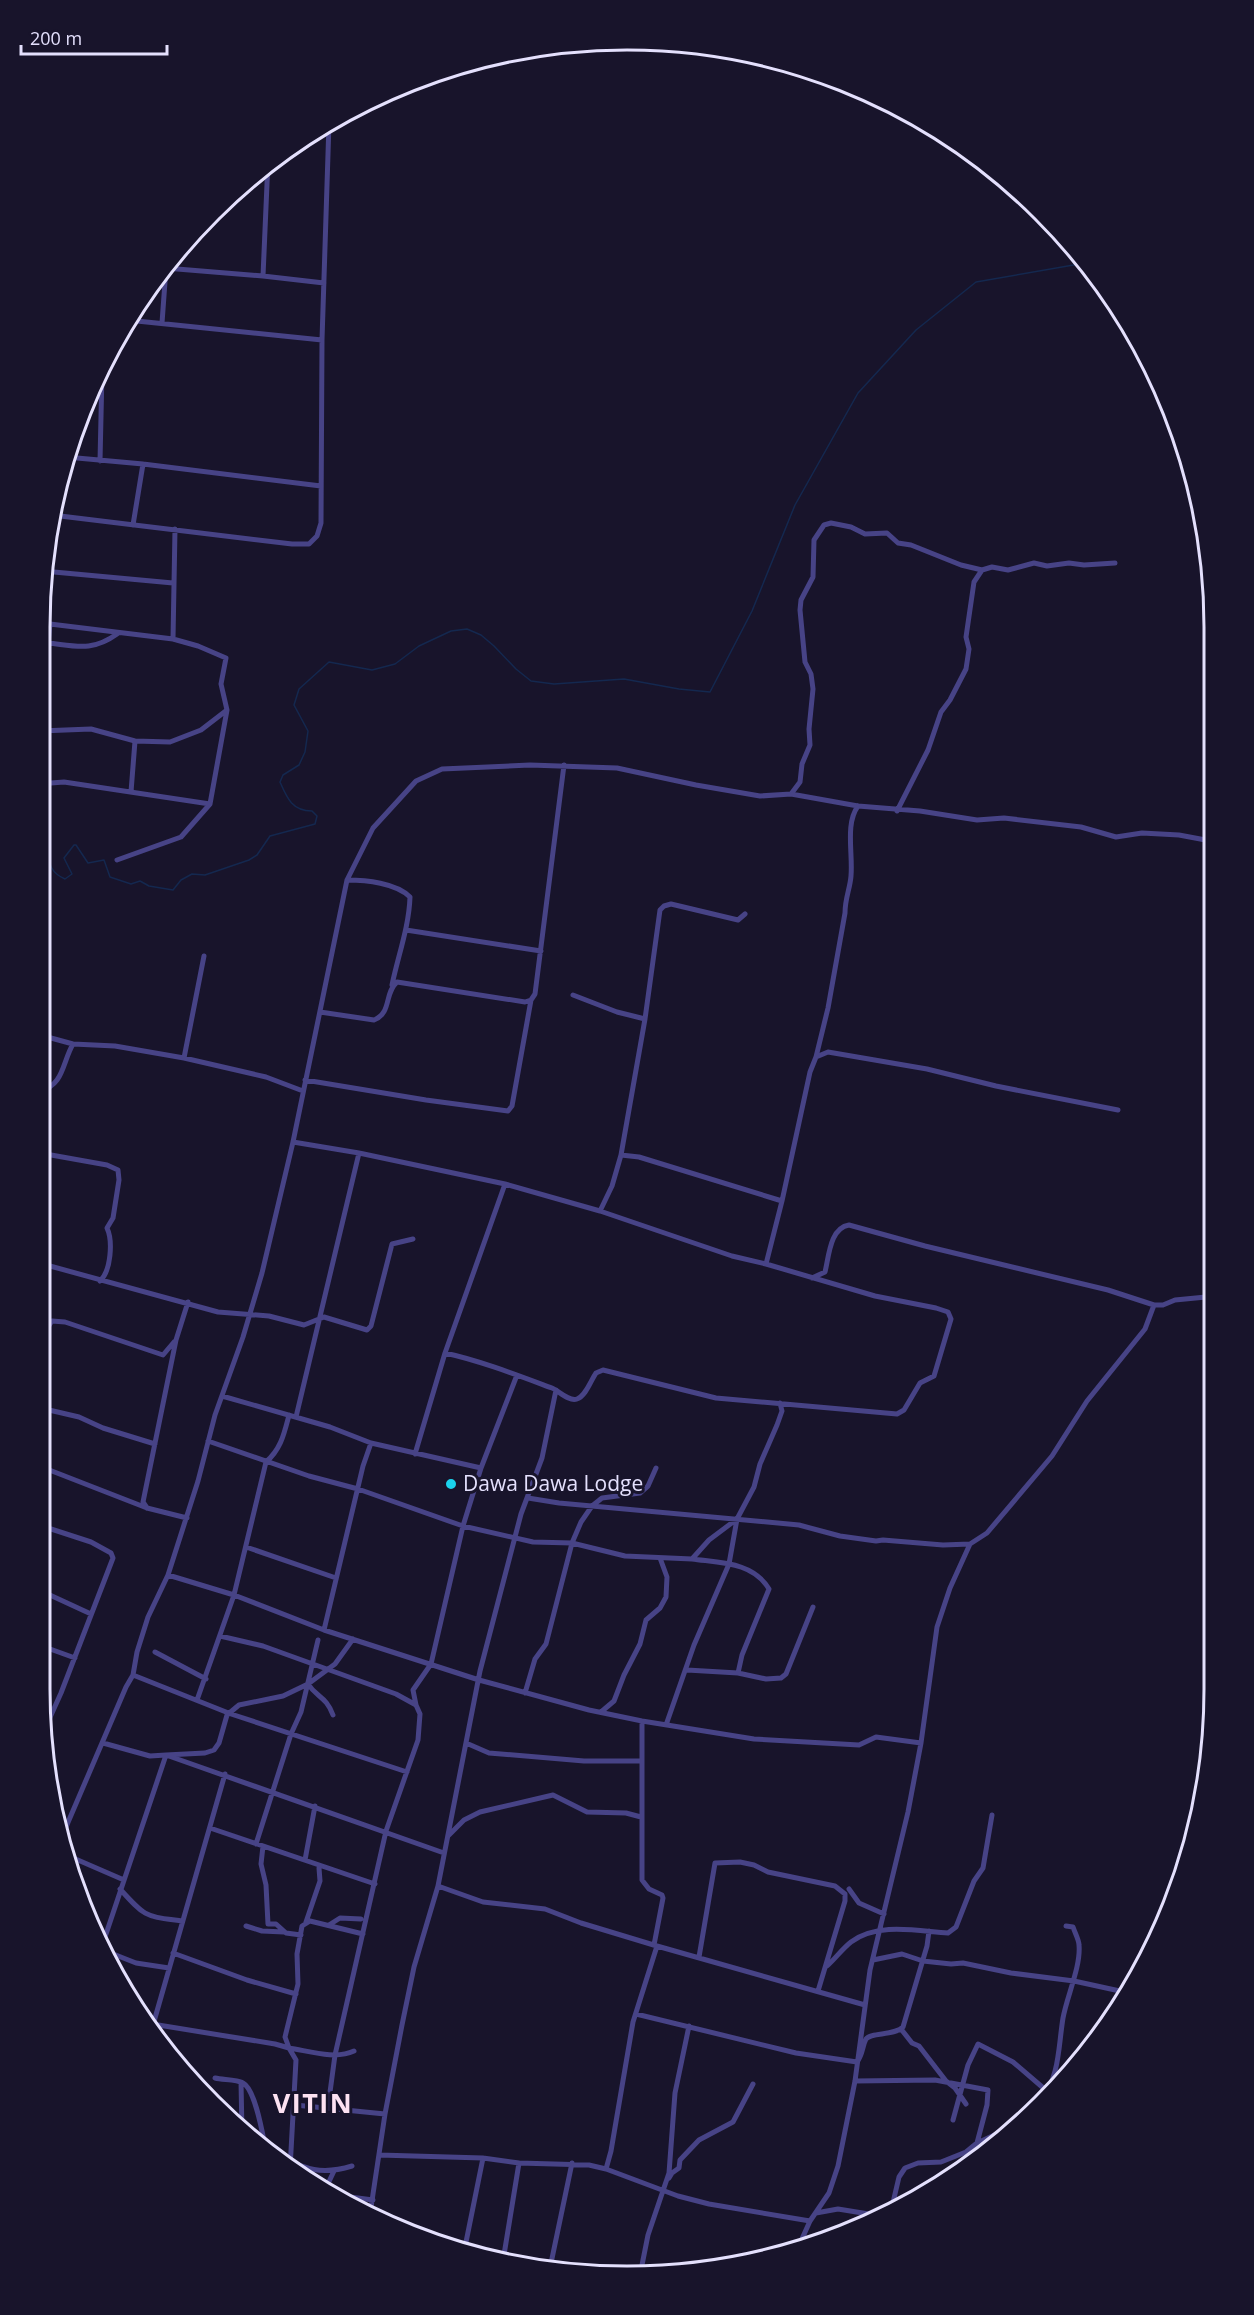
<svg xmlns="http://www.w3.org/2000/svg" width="1254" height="2315" font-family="'Open Sans',sans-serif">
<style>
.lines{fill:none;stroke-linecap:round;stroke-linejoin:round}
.stream{stroke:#14284f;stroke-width:1.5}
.minor{stroke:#474386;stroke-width:5}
.poi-dot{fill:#1bd2ed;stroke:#18142b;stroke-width:2}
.labels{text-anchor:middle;stroke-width:6;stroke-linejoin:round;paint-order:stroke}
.poi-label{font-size:21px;fill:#e4e0fd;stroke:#18142b;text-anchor:start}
.district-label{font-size:27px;font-weight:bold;letter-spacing:1.5px;fill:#fde2f2;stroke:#18142b}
.rim{fill:none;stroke:#e4e0fd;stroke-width:3}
</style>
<rect width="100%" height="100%" fill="#18142b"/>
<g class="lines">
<path class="stream" d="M40,834C55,850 40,868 65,879L72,874L64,858L74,845H76L88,863L104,860L110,877L131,884L140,881L149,886L173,890L181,880L192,874L205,875L249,860L257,855L270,836L315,824L317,816L312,811C292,811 287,798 280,782L283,775L299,765L305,752L308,731L294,705L299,689L329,662L372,670L395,664L419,646L451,631L467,629L481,635L494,646L516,669L531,681L554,684L624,679L679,689L710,692L752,611L795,505L858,393L916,330L976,282L1085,263"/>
<path class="minor" d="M165,268L263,276L324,283
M263,276L268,161
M127,320L322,340
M162,323L166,268
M66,457L143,464L321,486
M100,461L102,372
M52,515L292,544H309L317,536L321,523L322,340L329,123
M133,525L143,464
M43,571L173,583
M40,644L48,643L50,624L173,639
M40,731L91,729L135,741L170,742L201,730L227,710L221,684L226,658L198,646L173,639L175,529
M40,741L44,732L48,643C76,646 92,652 117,634
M40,780L51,783L64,782L210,804
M131,792L135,741
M791,794L800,782L802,764L810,745L809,729L813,689L811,674L805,662L800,610L801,600L813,577L814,540L824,525L831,523L851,527L865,534L887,533L898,543L911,545L961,565L982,570
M897,811L928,750L941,712L950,700L966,669L969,649L966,637L974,582L982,570L992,567L1008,570L1034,563L1047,566L1069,563L1084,565L1115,563
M117,860L181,837L210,804L227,710
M347,880C366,880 396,883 410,897C409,927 398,956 392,985
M406,930L541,951
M573,995L617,1012L645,1019
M320,1012L374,1020C392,1013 384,993 397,982L525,1002L531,1000L535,994L564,765
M40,1035L73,1044L115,1046L184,1058L266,1077L303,1091
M816,1057L828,1008L845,913C845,898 850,889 851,876C853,853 845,824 858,806
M184,1058L204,956
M305,1080L426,1100L508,1111L512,1106L531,1000
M40,1091C64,1085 62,1063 73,1044
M293,1142L359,1153L505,1184L600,1211L732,1256L766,1264L782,1201L810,1072L816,1057L828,1052L927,1069L996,1086L1118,1110
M40,1153L107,1165L118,1170L119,1180L113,1218L107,1228C113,1241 111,1271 100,1281
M621,1155L639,1157L782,1201
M600,1211L612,1186L621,1155L645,1019L660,910L664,906L671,904L738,920L745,914
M39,1263L218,1312L269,1316L304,1325L324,1317L367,1330L371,1326L392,1244L413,1239
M812,1278L825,1272C829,1256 830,1228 849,1225L925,1246L1108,1290L1154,1305H1163L1175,1300L1206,1297L1212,1289
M39,1341L52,1321L65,1322L163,1355L174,1342
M445,1353C481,1361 517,1375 552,1388C559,1391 569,1402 577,1399C586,1396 591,1380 596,1373L603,1370L716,1398L897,1414L904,1410L920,1383L934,1376L951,1319L948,1312L936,1308L875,1296L766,1264
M222,1396L330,1427L371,1443L481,1468
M39,1400L49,1410L79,1417L103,1428L155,1444
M296,1417L359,1153
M208,1441L309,1476L358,1489L463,1526L533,1542L572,1543L625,1556L692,1559L709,1540L737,1519
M415,1454L445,1353L505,1184
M39,1466L147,1508L187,1518
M528,1498L559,1503L799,1525L840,1536L876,1541L883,1540L943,1545L970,1544
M147,1508L143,1502L176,1340L188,1302
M39,1525L91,1542L111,1553L113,1558L61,1693L43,1733
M246,1547L336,1578
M692,1559C721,1563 753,1562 769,1589L742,1655L738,1673
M168,1575L234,1595L324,1630L479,1680L589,1710L642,1721L754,1739L859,1745L876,1737L921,1743
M39,1590L91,1614
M324,1630L363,1466L371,1443
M220,1636L263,1646L396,1694L416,1705L420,1714L418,1740L386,1831L335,2055L328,2107
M39,1645L75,1658
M155,1652L206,1679
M687,1670L738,1673L766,1679L781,1678L786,1674L813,1607
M133,1675L231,1714L407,1772
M308,1684C317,1698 326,1696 333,1715
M525,1693L535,1659L546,1644L572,1543L581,1522L592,1506L602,1498L640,1493L648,1486L656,1468
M197,1700L234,1595L266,1462C281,1449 284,1434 289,1415
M416,1705L413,1690L431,1664L463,1526L481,1468L517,1375
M601,1712L614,1701L624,1675L640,1644L646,1620L660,1608L666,1597L667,1577L660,1558
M642,1721V1880L649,1889L662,1895L663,1898L654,1945
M666,1725L694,1645L729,1564L737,1519L754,1487L760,1464L777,1425L782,1411L780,1403
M103,1743L150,1756L166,1755L444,1853
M466,1743L489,1753L584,1761H641
M210,1828L375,1884
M449,1835L464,1820L480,1812L553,1795L587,1812L626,1813L641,1817
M60,1841L126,1687L133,1675L137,1652L148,1617L168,1575L198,1481L215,1415L243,1337L262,1273L293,1142L347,880L373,828L416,781L442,769L530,765L617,768L696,785L760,796L791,794L858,806L920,811L977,820L1004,818L1081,827L1116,837L1142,833L1179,835L1211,841
M256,1844L291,1734L301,1712L318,1640
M263,1846L261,1864L266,1885L268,1924H276L286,1933L301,1935
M64,1854L124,1880
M305,1860L315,1806
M438,1886L483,1902L545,1909L581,1923L657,1946L865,2005
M120,1889C146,1918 145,1916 182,1921
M849,1889L859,1903L884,1914
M306,1922L320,1881L319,1868
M329,1925L340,1918L361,1919
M246,1926L262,1931L284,1932
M102,1946L166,1755L205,1753L214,1750L219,1743L227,1715L239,1705L283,1696L308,1684L335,1664L353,1639
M103,1950L136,1963L169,1968
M173,1953L247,1980L296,1994
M699,1957L715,1863L740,1862L754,1865L768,1872L835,1886L845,1894V1901L818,1991
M1146,1959L1150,1940H1154
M873,1960L902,1954L923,1961L951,1964L963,1963L1011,1973L1074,1981L1129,1993
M827,1966C836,1958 842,1949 851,1942C878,1922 917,1931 948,1933L956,1927L974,1881L983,1868L992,1815
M636,2014L796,2053L857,2062C863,2054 862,2047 866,2039C871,2032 894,2036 903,2027L927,1946L929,1931
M146,2023L275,2044L289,2048L296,2060L290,2169
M153,2025L225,1774
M901,2029L912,2043L919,2046L946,2081L955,2088L966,2104
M354,2051C335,2060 309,2051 289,2048L285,2037L298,1984L297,1954L302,1926L310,1921L363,1934
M215,2078C223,2080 236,2079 243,2083C256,2090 263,2137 266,2151
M855,2081L935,2080L988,2090L987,2105L977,2143L978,2158
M241,2082L242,2132
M1041,2102C1060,2074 1058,2049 1063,2018C1067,1996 1081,1966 1079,1945C1079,1940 1075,1933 1073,1927L1066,1926
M295,2105L385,2114
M953,2120L968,2065L978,2044L1013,2062L1048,2092
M268,2152C301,2166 316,2177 352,2166
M379,2155L483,2158L519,2163L589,2165L606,2169L678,2196L709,2204L810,2221
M606,2169L611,2151L633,2022L657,1946
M669,2178L672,2173L679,2168L680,2160L699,2140L733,2122L753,2084
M325,2190L334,2171
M335,2195L373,2200
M891,2211L899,2177L905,2168L918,2163L941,2162L966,2152L977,2143L1023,2122
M816,2213L838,2209L881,2216
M370,2214L385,2114L402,2025L414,1967L438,1886L480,1671L521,1514L542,1458L556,1390
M797,2250L810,2221L829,2193L838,2166L855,2081L870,1970L908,1812L921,1743L937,1627L950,1588L970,1544L987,1533L1052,1456L1087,1401L1145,1329L1154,1305
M464,2252L483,2158
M503,2261L519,2163
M550,2268L572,2163
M640,2275L648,2235L669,2173L675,2093L689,2026"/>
</g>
<circle class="poi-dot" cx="451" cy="1484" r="6"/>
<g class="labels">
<g class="poi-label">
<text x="463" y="1491">Dawa Dawa Lodge</text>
</g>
<g class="district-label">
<text x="313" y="2113">VITIN</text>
</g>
</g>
<path d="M0 0H1254V2315H0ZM627 50H627A577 577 0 0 1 1204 627V1689A577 577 0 0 1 627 2266H627A577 577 0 0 1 50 1689V627A577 577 0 0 1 627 50Z" fill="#18142b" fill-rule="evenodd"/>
<path class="rim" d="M627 50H627A577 577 0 0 1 1204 627V1689A577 577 0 0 1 627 2266H627A577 577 0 0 1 50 1689V627A577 577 0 0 1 627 50Z"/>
<path d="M21 45v9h146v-9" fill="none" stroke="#e4e0fd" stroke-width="3"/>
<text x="30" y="45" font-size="18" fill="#e4e0fd" stroke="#18142b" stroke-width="4.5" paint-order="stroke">200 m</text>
</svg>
